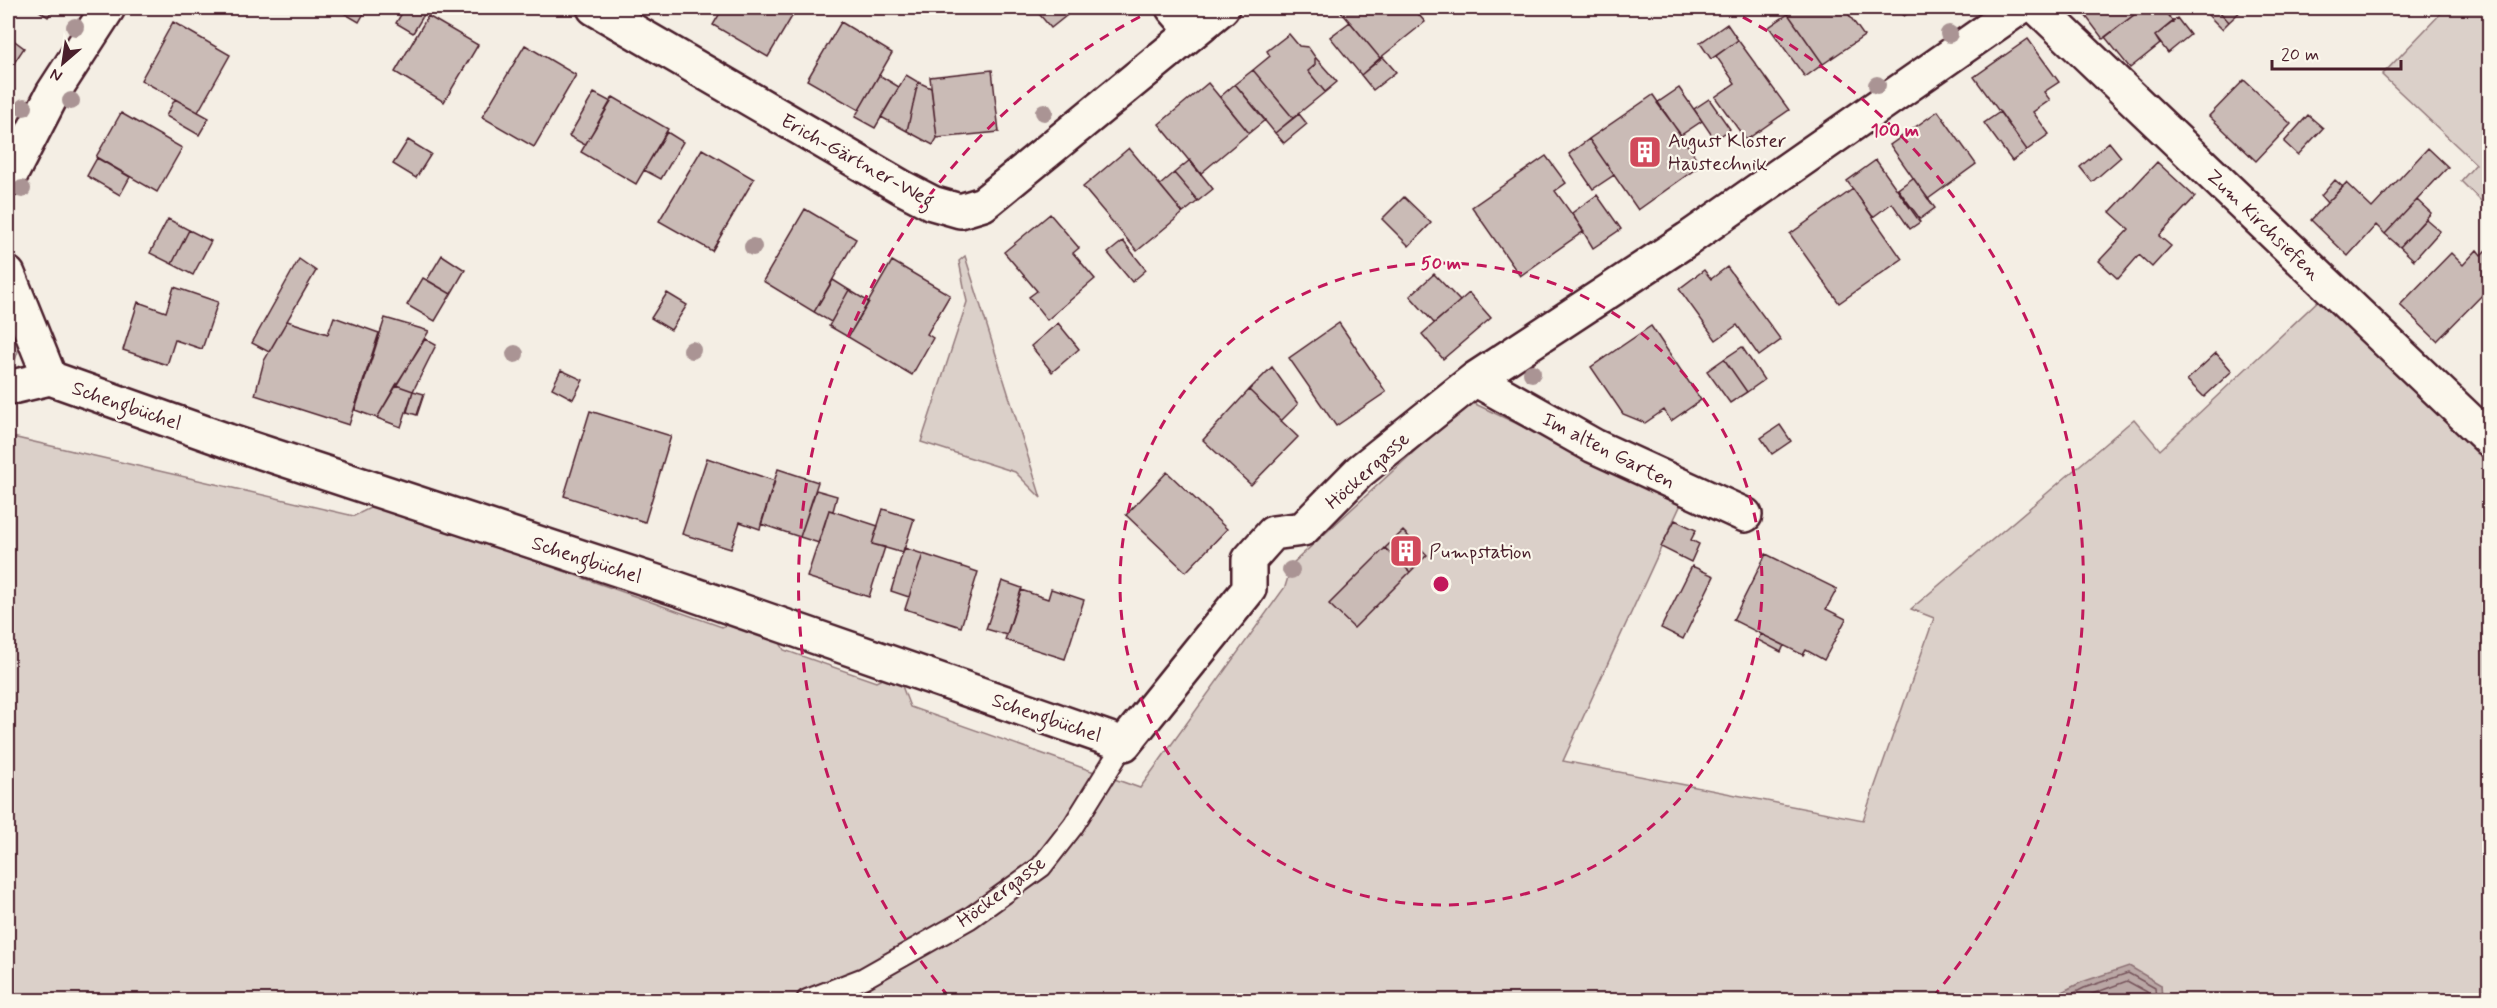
<svg xmlns="http://www.w3.org/2000/svg" width="2497" height="1008" font-family="Mynerve,sans-serif">
<style>
.green{fill:#dbd0c9;stroke:#92787a;stroke-width:1.5}
.water{fill:#baa7a5;stroke:#8d7174;stroke-width:1.5}
.lines{fill:none;stroke-linecap:round;stroke-linejoin:round}
.shore{stroke:#77555c;stroke-width:1.5}
.building{fill:#cabbb6;stroke:#4a1f2b;stroke-width:1.5}
.lane-casing{stroke:#4a1f2b;stroke-width:24}
.street-casing{stroke:#4a1f2b;stroke-width:38}
.lane{stroke:#fbf7ec;stroke-width:20}
.street{stroke:#fbf7ec;stroke-width:33}
.tree{fill:#aa9494}
.ring{fill:none;stroke:#c2185b;stroke-width:3;stroke-dasharray:10 8}
.labels{text-anchor:middle;stroke-width:4.5;stroke-linejoin:round;paint-order:stroke}
.poi-label{font-size:20px;fill:#4a1f2b;stroke:#fbf7ec;text-anchor:start}
.street-label{font-size:20px;fill:#4a1f2b;stroke:#fbf7ec}
.centre{fill:#c2185b;stroke:#fbf7ec;stroke-width:3}
.ring-label{font-size:18px;text-anchor:middle;font-weight:bold;fill:#c2185b;stroke:#fbf7ec;stroke-width:4.5;stroke-linejoin:round;paint-order:stroke}
</style>
<rect width="100%" height="100%" fill="#f4eee4"/>
<filter id="ink" filterUnits="userSpaceOnUse"><feTurbulence type="fractalNoise" baseFrequency=".0167" numOctaves="2"/><feDisplacementMap in="SourceGraphic" scale="12" xChannelSelector="R" yChannelSelector="G"/><feConvolveMatrix kernelMatrix="1 2 1 2 8 2 1 2 1" color-interpolation-filters="sRGB"/></filter>
<g filter="url(#ink)">
<path class="green" d="M2446,8H2489V209L2461,181L2476,164L2382,75Z
M965,256L1041,498L1015,472L921,442L967,302L959,261Z
M2322,297L2489,459V1000H2162L2161,985L2082,982L2046,1000H8V436L354,516L384,501L504,540L521,556L722,627L740,619L773,630L784,650L876,682L890,675L899,678L910,707L1140,788L1285,587L1292,564L1469,401L1682,502L1563,761L1863,820L1934,618L1911,609L2134,419L2160,450Z
M8,323L19,348L14,363L8,370Z"/>
<path class="water" d="M2129,966L2161,985L2162,1000H2046L2082,982Z"/>
<g class="lines">
<path class="shore" d="M2060,1000L2084,988L2128,973L2155,988L2156,1000
M2076,1000L2127,981L2147,992L2149,1000"/>
</g>
<path class="building" d="M35,8H54L48,17Z
M345,8H367L359,22L342,12Z
M389,8H405L401,15Z
M405,8H428L413,33L396,23Z
M723,8H797L768,57L713,25Z
M1034,8H1076L1051,28Z
M1338,8H1413L1425,22L1380,58Z
M1797,8H1844L1864,36L1823,64L1788,14Z
M1898,8H1916L1904,16Z
M2095,8H2143L2103,39L2085,15Z
M2143,8H2162L2173,22L2155,36L2160,44L2130,68L2105,37Z
M2216,8L2229,22L2222,29L2208,15Z
M2216,8H2244L2229,22Z
M1788,14L1823,64L1805,77L1769,27Z
M428,16L478,45L444,102L395,72Z
M2177,18L2190,35L2168,53L2155,36Z
M173,22L230,55L198,112L141,80Z
M841,22L892,53L859,110L807,80Z
M1350,22L1380,58L1361,75L1330,37Z
M1727,24L1738,40L1711,59L1700,43Z
M1289,34L1299,46L1308,47L1315,57V65L1308,71L1325,92L1293,118L1253,70L1270,56L1267,51Z
M8,36L24,48L8,72Z
M2028,39L2059,82L2044,92L2050,100L2033,112L2049,134L2027,150L1974,77Z
M1738,40L1789,110L1746,140L1715,97L1735,83L1716,56Z
M525,45L576,75L534,147L482,117Z
M1315,57L1337,82L1325,92L1308,71L1315,65Z
M1383,57L1396,72L1373,90L1361,75Z
M992,70L999,132L937,138L930,77Z
M1253,70L1293,118L1275,133L1235,84Z
M879,75L899,87L875,128L855,117Z
M906,75L918,82L907,131L881,117Z
M2244,80L2291,124L2256,161L2209,116Z
M918,82L931,88L937,138L933,145L907,131Z
M1208,83L1249,133L1200,174L1159,124Z
M1235,84L1265,120L1249,133L1220,97Z
M1679,88L1702,121L1681,135L1657,103Z
M594,93L611,102L585,145L569,136Z
M1653,95L1701,165L1638,210L1589,139Z
M613,97L668,129L636,184L581,152Z
M175,99L209,118L199,135L166,116Z
M1709,99L1730,129L1715,140L1694,109Z
M1938,111L1976,164L1928,199L1890,145Z
M2000,112L2027,150L2012,161L1984,123Z
M121,113L182,148L157,192L96,157Z
M1299,114L1307,124L1284,143L1275,133Z
M2308,115L2323,128L2298,155L2284,142Z
M667,132L683,142L661,179L644,170Z
M1589,139L1614,175L1593,189L1569,154Z
M408,140L431,154L416,178L393,164Z
M2109,142L2121,157L2092,182L2080,167Z
M1129,148L1183,213L1137,251L1083,187Z
M2428,148L2448,167L2385,234L2376,225L2348,256L2311,220L2346,183L2372,208Z
M702,149L754,179L712,251L659,221Z
M1546,156L1566,183L1555,191L1584,231L1520,276L1472,207Z
M97,158L130,177L120,195L87,176Z
M1190,160L1213,189L1198,201L1174,173Z
M1876,160L1920,222L1910,229L1892,203L1873,217L1847,181Z
M2157,162L2195,197L2159,236L2171,246L2152,267L2139,255L2118,279L2099,261L2129,229L2110,212Z
M1174,173L1198,201L1183,213L1160,185Z
M1913,178L1935,208L1920,219L1898,189Z
M2335,180L2343,187L2327,203L2321,196Z
M1853,189L1902,259L1839,303L1790,234Z
M1597,195L1621,229L1593,248L1572,213Z
M1404,197L1431,223L1409,246L1382,219Z
M2417,200L2431,213L2400,247L2385,234Z
M805,209L856,239L814,312L763,281Z
M1050,214L1079,248L1073,253L1095,279L1047,320L1029,297L1037,291L1004,252Z
M168,219L189,230L172,264L150,253Z
M2426,219L2440,231L2414,260L2400,247Z
M189,230L211,241L193,275L172,264Z
M1123,241L1146,270L1132,282L1108,253Z
M2488,248L2490,287L2437,341L2400,305L2451,253L2463,265L2477,250L2481,255Z
M442,255L465,270L451,294L427,280Z
M299,259L316,271L269,352L252,343Z
M892,261L950,295L927,334L933,338L912,375L848,337Z
M1727,267L1781,340L1759,356L1737,325L1716,340L1679,289L1704,270L1711,279Z
M1434,274L1460,301L1434,323L1410,296Z
M423,278L451,294L435,321L407,305Z
M833,280L849,290L831,322L814,312Z
M174,287L218,302L202,349L175,340L167,365L123,350L138,302L166,312Z
M849,290L869,302L848,337L829,326Z
M667,293L687,305L671,330L651,318Z
M1469,293L1491,318L1443,359L1422,334Z
M334,317L379,333L349,425L255,395L264,361L287,321L328,334Z
M385,318L429,331L377,418L355,410Z
M1058,323L1079,349L1052,372L1031,346Z
M1339,323L1386,392L1336,426L1289,358Z
M1651,326L1701,400L1671,421L1664,410L1645,423L1623,414L1591,367Z
M425,339L436,345L413,391L396,385Z
M1742,347L1764,380L1747,392L1724,359Z
M2216,353L2232,371L2204,397L2187,380Z
M1724,359L1747,392L1730,403L1707,371Z
M1272,367L1298,404L1281,421L1249,390Z
M561,370L583,380L573,399L552,388Z
M396,385L413,391L401,427L377,418Z
M1249,390L1298,437L1251,485L1203,440Z
M413,391L424,394L417,415L407,412Z
M590,411L671,436L645,522L564,496Z
M1780,425L1791,441L1772,454L1761,438Z
M707,458L775,481L760,529L740,522L731,549L682,534Z
M778,469L818,482L800,537L761,524Z
M1167,472L1227,529L1186,572L1126,515Z
M816,490L837,496L833,511L829,510L819,543L800,537Z
M883,509L914,519L903,553L872,544Z
M829,510L878,526L872,544L885,547L869,597L807,577Z
M1675,520L1696,530L1691,540L1699,544L1691,562L1661,547Z
M1403,531L1427,555L1410,572L1385,548Z
M904,548L923,554L909,597L891,591Z
M1385,548L1410,572L1354,628L1329,604Z
M923,554L978,572L961,627L905,609Z
M1766,554L1837,589L1826,609L1846,619L1824,660L1806,650L1803,655L1733,620Z
M1692,566L1714,576L1683,639L1661,628Z
M1002,581L1022,588L1007,635L986,629Z
M1051,589L1084,600L1065,659L1005,640L1021,590L1048,599Z
M1761,634L1784,645L1781,652L1758,640Z"/>
<g class="lines">
<defs>
<path id="lane" d="M807,1000L864,978L970,918L1041,867L1073,826L1124,744"/>
<path id="street" d="M594,8L903,188L932,203L960,211L983,204L1222,8
M1173,8L1193,31
M2038,8L2490,440
M8,180L53,93L108,8
M8,274L50,378
M1475,379L1594,446L1745,515
M8,388L50,378L228,441L678,589L1124,744L1249,589V560L1273,533L1303,529L1360,471L1475,379L1688,239L2019,8"/>
</defs>
<use href="#lane" class="lane-casing"/>
<use href="#street" class="street-casing"/>
<use href="#lane" class="lane"/>
<use href="#street" class="street"/>
</g>
<g class="tree">
<circle cx="75" cy="27" r="9"/>
<circle cx="1949" cy="34" r="9"/>
<circle cx="1877" cy="85" r="9"/>
<circle cx="71" cy="101" r="9"/>
<circle cx="24" cy="107" r="9"/>
<circle cx="1044" cy="112" r="9"/>
<circle cx="22" cy="189" r="9"/>
<circle cx="753" cy="247" r="9"/>
<circle cx="692" cy="350" r="9"/>
<circle cx="515" cy="354" r="9"/>
<circle cx="1532" cy="373" r="9"/>
<circle cx="1291" cy="570" r="9"/>
</g>
</g>
<g class="ring">
<circle cx="1441" cy="584" r="321"/>
<path d="M949 997A642 642 0 0 1 1155 9M1727 9A642 642 0 0 1 1933 997"/>
</g>
<defs>
<symbol id="building-square" viewBox="-11 -11 22 22"><rect x="-9" y="-9" width="18" height="18" rx="4" fill="#d1495b" stroke="#fbf7ec"/><path d="M-4-6H4V6H1V3H-1V6H-4ZM-2.5-4.3h1.7v1.8h-1.7ZM.8-4.3h1.7v1.8H.8ZM-2.5-1h1.7V.8h-1.7ZM.8-1h1.7V.8H.8Z" fill="#fff"/></symbol>
</defs>
<g fill-rule="evenodd">
<use href="#building-square" x="1626" y="133" width="38" height="38"/>
<use href="#building-square" x="1387" y="532" width="38" height="38"/>
</g>
<g class="labels">
<g class="poi-label">
<text x="1668" y="147">August Kloster<tspan x="1668" dy="23">Haustechnik</tspan></text>
<text x="1429" y="558">Pumpstation</text>
</g>
<g class="street-label">
<text transform="translate(858 160) rotate(29)" y="7">Erich-Gärtner-Weg</text>
<text transform="translate(2264 224) rotate(44)" y="7">Zum Kirchsiefen</text>
<text transform="translate(127 405) rotate(19)" y="7">Schengbüchel</text>
<text transform="translate(1609 450) rotate(27)" y="7">Im alten Garten</text>
<text transform="translate(1367 470) rotate(-42)" y="7">Höckergasse</text>
<text transform="translate(587 559) rotate(18)" y="7">Schengbüchel</text>
<text transform="translate(1047 717) rotate(19)" y="7">Schengbüchel</text>
<text transform="translate(1001 891) rotate(-37)" y="7">Höckergasse</text>
</g>
</g>
<circle cx="1441" cy="584" r="9" class="centre"/>
<g class="ring-label">
<text x="1895" y="136">100 m</text>
<text x="1441" y="269">50 m</text>
</g>
<rect width="2497" height="1008" fill="none" stroke="#fbf7ec" stroke-width="30"/>
<rect x="15" y="15" width="2467" height="978" fill="none" stroke="#4a1f2b" stroke-width="2" filter="url(#ink)"/>
<g transform="translate(63 63) rotate(209)" stroke="#fbf7ec" stroke-width="4.5" paint-order="stroke">
<path d="M0-4.5L10 22L0 15L-10 22Z" fill="#4a1f2b"/>
<text y="-9" font-size="16" font-weight="bold" text-anchor="middle" fill="#4a1f2b">N</text>
</g>
<path d="M2272 60v9h129v-9" fill="none" stroke="#4a1f2b" stroke-width="3"/>
<text x="2281" y="60" font-size="18" fill="#4a1f2b" stroke="#fbf7ec" stroke-width="4.5" paint-order="stroke">20 m</text>
</svg>
